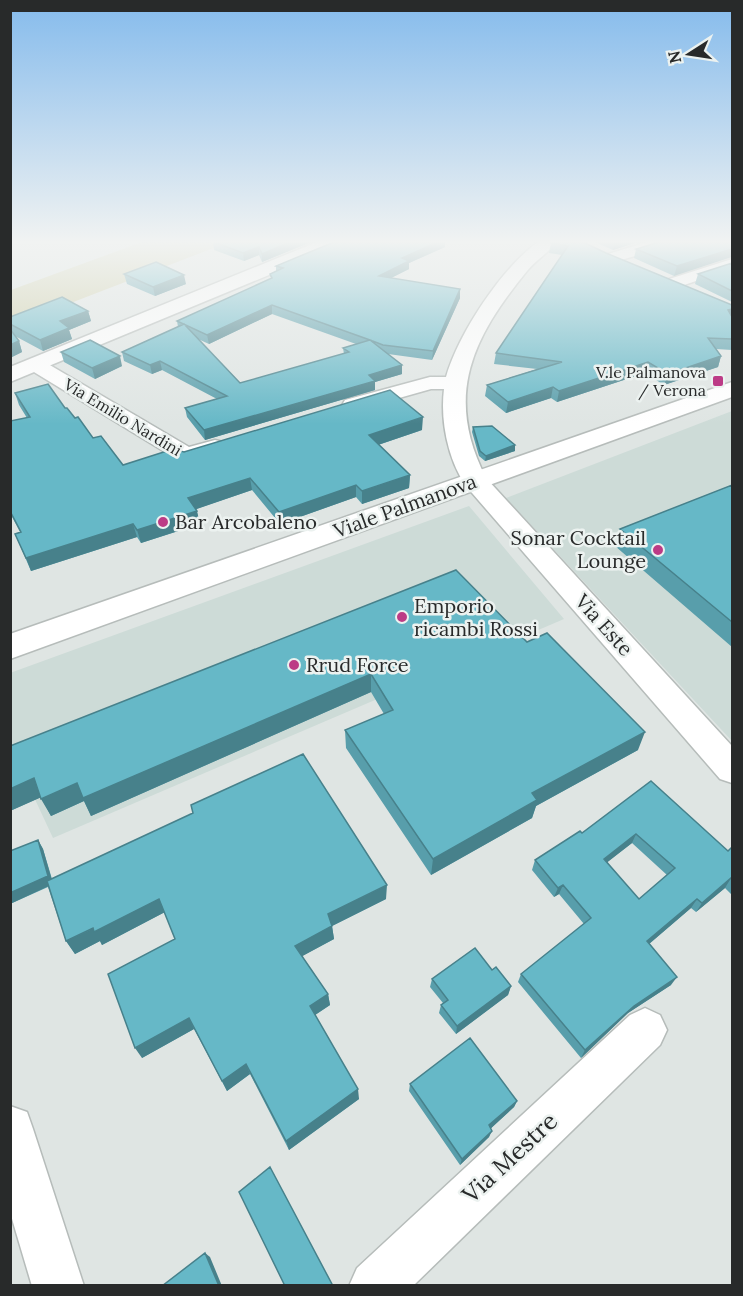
<svg xmlns="http://www.w3.org/2000/svg" width="743" height="1296" font-family="Lora,serif">
<style>
.built{fill:#cddbd7}
.green{fill:#cecea6}
.lines{fill:none;stroke-linecap:round;stroke-linejoin:round}
.minor-casing{stroke:#b6bcba;stroke-width:3}
.tertiary-casing{stroke:#b6bcba;stroke-width:3}
.primary-casing{stroke:#b6bcba;stroke-width:3}
.minor{fill:#fff;fill-rule:evenodd}
.tertiary{fill:#fff;fill-rule:evenodd}
.primary{fill:#fff;fill-rule:evenodd}
.wall{fill:#589eab;fill-rule:evenodd}
.shaded-wall{fill:#47818b}
.building{fill:#66b8c7;stroke:#47818b;stroke-width:1.5;fill-rule:evenodd}
.poi-dot{fill:#bc3b86;stroke:#ecf2f0;stroke-width:2}
.labels{text-anchor:middle;stroke-width:5;stroke-linejoin:round;paint-order:stroke}
.far-poi-label{font-size:16px;fill:#282a2a;stroke:#ecf2f0;text-anchor:end}
.far-street-label{font-size:16px;fill:#282a2a;stroke:#ecf2f0}
.street-label{font-size:20px;fill:#282a2a;stroke:#ecf2f0}
.poi-label{font-size:20px;fill:#282a2a;stroke:#ecf2f0;text-anchor:start}
.near-street-label{font-size:24px;fill:#282a2a;stroke:#ecf2f0}
</style>
<rect width="100%" height="100%" fill="#dfe5e3"/>
<path class="built" d="M732,411V741L506,498Z
M469,506L564,619L53,838L11,748L10,673Z"/>
<path class="green" d="M142,242H229L11,326V290Z"/>
<g class="lines">
<defs>
<path id="minor" d="M538,242H557C548,253 536,260 527,271C472,338 444,396 486,478L732,746V783L720,779L466,486C448,460 440,421 444,389H431L353,411L345,410L342,405L345,400L430,377H446C459,333 501,269 538,242Z
M647,242H674L672,245L611,263L603,258L605,255Z
M732,259V269L672,289L666,288L663,284L666,280Z
M36,359L43,361L189,447L215,440L223,442L227,447C219,458 190,463 178,460L29,369L26,365L29,361Z
M645,1008L660,1015L667,1030L660,1045L413,1286H349L357,1268L630,1015Z
M10,1106L27,1112L33,1129L84,1286H32L10,1212Z"/>
<path id="tertiary" d="M317,242H342L339,246L10,382V367Z"/>
<path id="primary" d="M732,382V397L10,659V634Z"/>
</defs>
<use href="#minor" class="minor-casing"/>
<use href="#tertiary" class="tertiary-casing"/>
<use href="#primary" class="primary-casing"/>
<use href="#minor" class="minor"/>
<use href="#tertiary" class="tertiary"/>
<use href="#primary" class="primary"/>
</g>
<path class="wall" d="M213,242H311L262,262L259,255L244,261L214,250Z
M334,242H445V247L409,263V269L391,278L460,298L432,360L388,354L402,374L375,382V390L205,440L187,417L185,408L217,399L162,370L152,374L124,361L122,352L178,327L177,321L271,279L270,274L276,271V266ZM272,314L356,344L343,348L344,354L240,383L198,339L209,344Z
M552,242L606,253L732,305V350L716,349L721,356L718,367L664,385L645,373L557,402L551,398L506,413L485,396L487,385L537,369L494,364L496,353L562,255L549,253L551,243Z
M595,242H638L613,250Z
M732,242L674,276L634,258L636,249Z
M732,263V302L695,284L698,274Z
M124,274L186,284L155,296L127,284Z
M88,311L91,321L69,330L72,339L43,351L15,336L19,341L22,352L10,358V317Z
M61,352L122,366L95,379L64,362Z
M15,393L65,408L93,438L123,465L184,452L422,430L378,445L410,475L409,488L362,504L356,497L280,524L252,490L196,509L200,524L141,543L137,537L31,571L15,534L20,532L10,513V421L27,418L19,405Z
M473,427L515,451L485,461L479,456L472,432Z
M732,485V647L615,546L620,529Z
M527,642L638,750L536,806L532,818L431,875L346,748L345,730L384,714L371,692L91,816L84,801L51,816L41,797L10,811V746Z
M651,781L728,851L732,847V895L725,888L696,912L691,908L649,944L671,985L628,1013L581,1058L518,982L521,974L584,924L559,894L554,897L532,870L535,860L582,833ZM632,843L667,875L639,899L607,862Z
M38,840L43,849L52,879L386,899L332,926L334,939L302,956L328,994L330,1005L315,1015L359,1099L289,1150L250,1074L227,1091L194,1029L142,1058L175,939L165,912L102,945L100,941L75,954L66,941L48,887L10,904Z
M492,970L511,986L508,995L456,1034L439,1013L441,1005L443,1003L430,987L432,979Z
M410,1084L517,1101L514,1107L491,1128L489,1137L460,1165L409,1091Z"/>
<path class="shaded-wall" d="M290,242H311L262,262V254Z
M438,242H445V247L409,263V269L379,284V276L402,258Z
M615,242H638L613,250Z
M259,247V255L244,261L243,253Z
M732,249V257L674,276L677,266Z
M184,275L186,284L155,296L153,287Z
M460,289V298L432,360L433,351Z
M272,305V314L209,344L207,335Z
M732,309V318L728,310Z
M88,311L91,321L69,330L72,339L43,351L40,340L60,321Z
M19,341L22,352L10,358V345Z
M120,356L122,366L95,379L92,368Z
M721,356L718,367L664,385L668,374Z
M160,361L162,370L152,374L150,365Z
M648,362L645,373L557,402L559,391Z
M402,365V374L375,382V390L205,440L204,430L369,375Z
M553,387L551,398L506,413L508,402Z
M423,417L422,430L369,448V435Z
M515,445V451L485,461L486,456Z
M410,475L409,488L362,504V491Z
M250,478L252,490L191,511L188,498Z
M356,485V497L280,524L279,512Z
M197,511L200,524L141,543L137,530Z
M133,524L137,537L31,571L26,558Z
M371,674V692L91,816L84,801L51,816L41,799L77,783Z
M645,732L638,750L536,806L532,818L431,875L433,859L532,793Z
M34,778L44,796L10,811V789Z
M636,834L632,843L600,868L604,859Z
M38,840L43,849L53,884L10,904V893Z
M731,878L725,888L696,912L702,903Z
M387,885L386,899L332,926L334,939L297,959L295,946L328,914Z
M563,885L559,894L554,897L558,888Z
M159,899L165,912L102,945L100,941L75,954L66,941Z
M697,899L691,908L642,950L647,941Z
M677,977L671,985L628,1013L581,1058L585,1050L634,1006Z
M511,986L508,995L456,1034L457,1026Z
M328,994L330,1005L312,1017L310,1006Z
M189,1018L194,1029L142,1058L135,1048Z
M246,1064L250,1074L227,1091L222,1081Z
M358,1089L359,1099L289,1150L286,1141Z
M517,1101L514,1107L487,1132L489,1125Z
M492,1131L489,1137L460,1165L462,1159Z
M205,1253L210,1257L222,1286H219Z"/>
<path class="building" d="M214,242H290L262,254L259,247L243,253Z
M334,242H438L402,258L409,261L379,276L460,289L433,351L383,345L370,340L402,365L369,375L375,381L204,430L185,408L227,396L160,361L150,365L122,352L184,324L240,383L349,352L343,348L370,340L272,305L207,335L177,321L272,278L270,274L283,268L276,266Z
M552,242H583L606,253L732,305V309L728,310L732,317V339L708,338L721,356L668,374L648,362L559,391L553,387L508,402L487,385L562,362L496,353L568,246L551,243Z
M659,242H732V249L677,266L636,249Z
M156,262L184,275L153,287L124,274Z
M732,263V291L698,274Z
M62,297L88,311L60,321L69,328L40,340L10,324V317Z
M10,329L19,341L10,345Z
M90,340L120,356L92,368L61,352Z
M48,384L65,408H67L75,418L78,417L93,438L101,436L123,465L173,449L184,452L390,390L423,417L369,435L410,475L362,491L356,485L279,512L250,478L188,498L197,511L137,530L133,524L26,558L15,534L21,532L10,511V421L30,417L15,393Z
M492,426L515,445L486,456L480,451L473,427Z
M732,485V622L620,529Z
M456,570L527,642L547,633L645,732L532,793L537,800L433,859L345,730L393,710L371,674L83,798L77,783L41,799L34,778L10,789V746Z
M303,754L387,885L328,914L332,926L295,946L328,994L310,1006L358,1089L286,1141L246,1064L222,1081L189,1018L135,1048L108,974L175,939L159,899L94,932L93,928L66,941L47,881L193,813L191,805Z
M651,781L728,851L732,847V880L731,878L702,903L697,899L647,941L677,977L634,1006L585,1050L521,974L591,918L563,885L558,888L535,860L580,831L582,833ZM636,834L675,868L639,899L604,859Z
M38,840L48,876L10,893V851Z
M475,948L492,970L496,967L511,986L457,1026L441,1005L448,1000L432,979Z
M470,1038L517,1101L489,1125L492,1131L462,1159L410,1084Z
M270,1167L333,1286H285L239,1192Z
M205,1253L219,1286H162Z"/>
<linearGradient id="sky" x2="0" y2="1"><stop stop-color="#85bbec"/><stop offset="0.57" stop-color="#f1f3f2"/><stop offset="1" stop-color="#f1f3f2" stop-opacity="0"/></linearGradient>
<rect width="743" height="424" fill="url(#sky)"/>
<g class="poi-dot">
<rect x="712" y="375" width="12" height="12" rx="3"/>
<circle cx="163" cy="522" r="6"/>
<circle cx="658" cy="550" r="6"/>
<circle cx="402" cy="617" r="6"/>
<circle cx="294" cy="665" r="6"/>
</g>
<g class="labels">
<g class="far-poi-label">
<text x="706" y="378">V.le Palmanova<tspan x="706" dy="18">/ Verona</tspan></text>
</g>
<g class="far-street-label">
<text transform="translate(123 417) rotate(31)" y="6">Via Emilio Nardini</text>
</g>
<g class="street-label">
<text transform="translate(405 506) rotate(-20)" y="7">Viale Palmanova</text>
<text transform="translate(604 625) rotate(48)" y="7">Via Este</text>
</g>
<g class="poi-label">
<text x="175" y="529">Bar Arcobaleno</text>
<text x="646" y="545" text-anchor="end">Sonar Cocktail<tspan x="646" dy="23">Lounge</tspan></text>
<text x="414" y="613">Emporio<tspan x="414" dy="23">ricambi Rossi</tspan></text>
<text x="306" y="672">Rrud Force</text>
</g>
<g class="near-street-label">
<text transform="translate(510 1158) rotate(-43)" y="8">Via Mestre</text>
</g>
</g>
<rect width="743" height="1296" fill="none" stroke="#282a2a" stroke-width="24"/>
<g transform="translate(689 54) rotate(258)" stroke="#ecf2f0" stroke-width="4.5" paint-order="stroke">
<path d="M0-4.5L10 22L0 15L-10 22Z" fill="#282a2a"/>
<text y="-9" font-size="16" font-weight="bold" text-anchor="middle" fill="#282a2a">N</text>
</g>
</svg>
